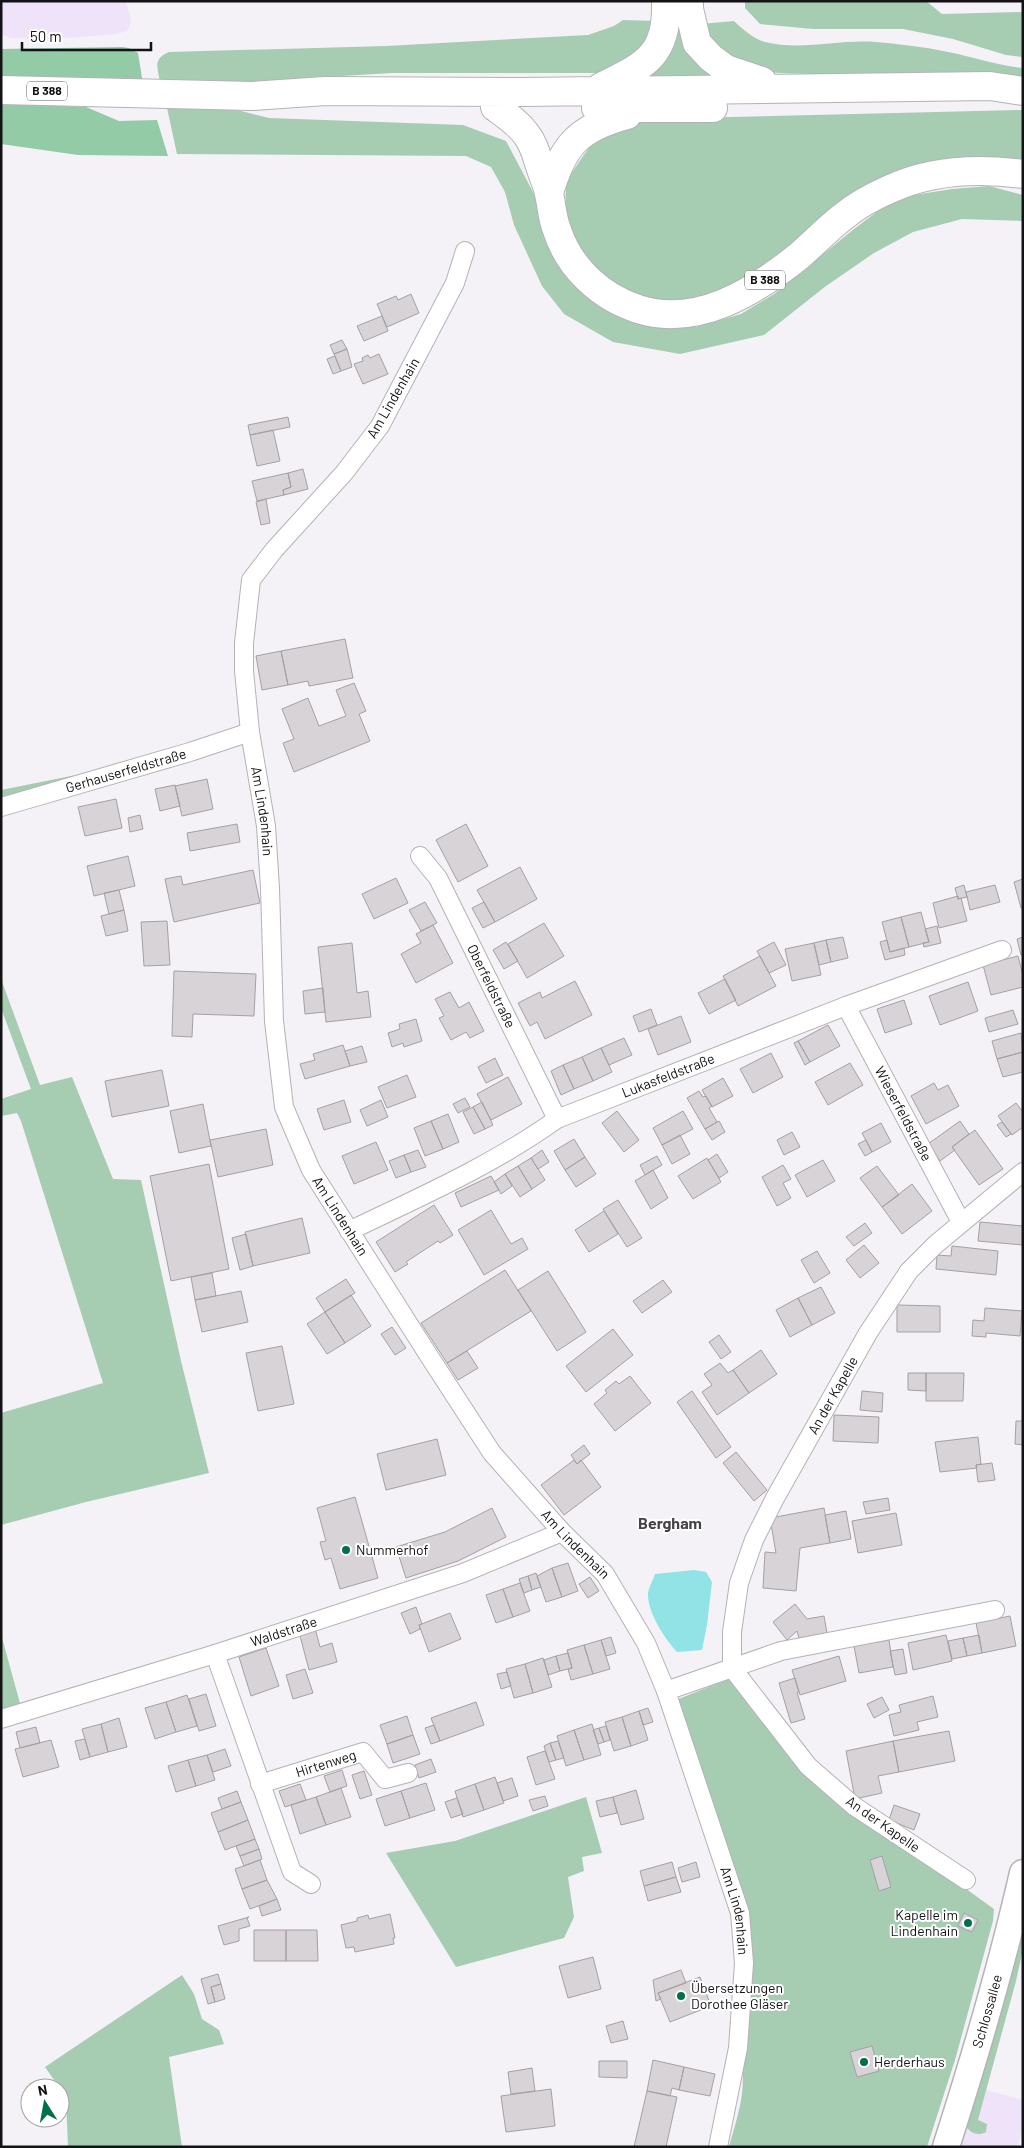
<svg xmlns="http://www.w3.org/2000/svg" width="1024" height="2148" font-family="Barlow,sans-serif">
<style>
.commercial{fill:#eee3f8}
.green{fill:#a6cdb2}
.forest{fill:#92cba5}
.water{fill:#92e3e6}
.building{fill:#d8d3d7;stroke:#a5a0a4}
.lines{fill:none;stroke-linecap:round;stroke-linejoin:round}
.minor-casing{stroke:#b5b2b7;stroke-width:20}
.secondary-casing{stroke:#b5b2b7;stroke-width:29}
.primary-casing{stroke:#b5b2b7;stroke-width:30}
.minor{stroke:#fff;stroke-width:18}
.secondary{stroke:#fff;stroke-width:26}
.primary{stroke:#fff;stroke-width:28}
.poi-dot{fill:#007048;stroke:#fff;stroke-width:2}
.labels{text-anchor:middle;stroke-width:4;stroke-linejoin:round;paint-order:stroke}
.shield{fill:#fff;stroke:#5a595a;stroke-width:1}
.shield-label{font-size:12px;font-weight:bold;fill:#131214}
.street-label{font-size:14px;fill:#131214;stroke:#fff}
.poi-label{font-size:14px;fill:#131214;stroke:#fff;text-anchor:start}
.quarter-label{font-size:16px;font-weight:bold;fill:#454348;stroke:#fff}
</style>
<rect width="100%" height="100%" fill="#f4f1f7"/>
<path class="commercial" d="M1,1H126L131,22L127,31L116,34L53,39L11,38L1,34Z
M986,2090L1023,2100V2123L1018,2147H958L965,2125L969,2131L982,2134L978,2121Z"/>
<path class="green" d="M675,1L729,83L639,82Z
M745,1H926L942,14L1023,12V57L1006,55L953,39L903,29H813L760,24L745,8Z
M623,20L657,21C649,50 628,61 603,73H392L226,83H160C158,68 152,59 169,52L386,46L588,35L614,26Z
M734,21C742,29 754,39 765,42C801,51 839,39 876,42C900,44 925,47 948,52C974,57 995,65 1023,68V82L757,72L727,60L701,24Z
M167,108L237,110L269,118L463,125L506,141L533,192L555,256L580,291L616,314L649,324L696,327L741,314L774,294L854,229L882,208L914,195L952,189L989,186L1023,195V221L962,219L913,232L874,253L826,286L764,335L680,354L613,342L564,314L542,286L514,225L505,192L491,167L466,156L177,154Z
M1023,110V162L909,171L732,291L690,301L653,300L606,281L583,259L565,221L566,181L590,146L614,129L646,119Z
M185,746L1,800V790L81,774Z
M1,979L40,1085L72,1077L113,1179L141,1180L181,1361L209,1473L86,1502L1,1525V1413L103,1383L21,1121L17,1113L1,1116V1099L31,1089L1,1008Z
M1,1634L21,1707L1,1713Z
M728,1679L804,1772L994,1909L993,1921L955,2060L927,2147H729C736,2121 746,2094 742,2067L752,1986L749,1912L676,1700Z
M586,1797L602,1853L582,1857L584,1871L568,1877L574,1917L564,1938L456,1967L386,1853L455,1841Z
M1023,1911V1949L1016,1981L978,2120L987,2124L986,2132C977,2137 969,2132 965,2125Z
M182,1975L194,1994L202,2019L219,2030L224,2044L169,2057L182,2147H68L66,2097L45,2067Z"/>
<path class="forest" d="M122,47L129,48L138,53L143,84L1,79V49Z
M1,103L86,107L119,121L157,120L168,156L78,155L1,144Z"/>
<path class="water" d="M694,1570L706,1572L712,1582L707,1625L702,1650L677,1652C665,1639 647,1612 648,1593C649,1587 653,1580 655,1574Z"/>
<path class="building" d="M411,294L419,313L387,327L377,304L396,296L398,300Z
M382,316L388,331L364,341L357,326Z
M342,340L347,349L334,354L330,345Z
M347,349L352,367L341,371L334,354Z
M379,354L388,374L363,384L354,364L363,361L362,358L368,355L370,358Z
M335,356L341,371L333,374L327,359Z
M288,417L290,427L250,435L248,425Z
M273,430L280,461L257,466L250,435Z
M303,469L308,489L284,495L283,490L291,487L288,473Z
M288,473L291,487L283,490L284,495L257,501L252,481Z
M266,499L270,523L261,525L256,502Z
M345,639L353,678L309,686L308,681L288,685L281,651Z
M281,651L288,685L262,690L256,656Z
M354,683L366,711L359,714L370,741L294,772L283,743L294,739L282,709L308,698L319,726L346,716L336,690Z
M207,779L213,809L182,816L175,786Z
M175,785L180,806L160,811L155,789Z
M116,799L122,828L85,836L78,807Z
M140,815L143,829L130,832L128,818Z
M237,824L240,842L190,851L187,833Z
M466,824L488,866L458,882L436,840Z
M128,856L135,886L94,896L87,866Z
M520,867L537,899L495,922L477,890Z
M253,870L260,903L174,922L165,879L181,876L183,885Z
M396,878L408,903L374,919L362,894Z
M1023,879V908H1021L1014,882Z
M964,885L967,897L958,899L955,888Z
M995,885L1000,902L970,910L966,892Z
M119,890L124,910L109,914L104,893Z
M958,896V899L961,898L967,921L939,928L933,903Z
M425,902L437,923L421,931L409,910Z
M484,902L495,922L483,928L472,908Z
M124,910L128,931L106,936L101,916Z
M921,912L929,942L909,947L901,917Z
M901,917L909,947L890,952L882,922Z
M167,921L170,965L144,966L141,922Z
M544,923L564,956L527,978L508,944Z
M433,925L453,963L416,983L401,954L421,943L416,934Z
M937,926L941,943L924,947L923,943L929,942L925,929Z
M843,937L848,958L831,962L826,940Z
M1023,937V955H1021L1017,939Z
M826,940L831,962L819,965L814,943Z
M887,940L890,952L904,948L905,955L885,960L880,942Z
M506,942L518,961L504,969L493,950Z
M774,942L786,965L769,973L757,951Z
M352,943L357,993L368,991L371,1017L326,1022L318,947Z
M814,943L821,975L792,981L785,949Z
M760,956L776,986L738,1006L723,976Z
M1018,956L1023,975V987L991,995L983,965Z
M174,971L256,974L254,1016L193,1014L192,1037L172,1036Z
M725,979L736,1000L709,1014L698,993Z
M575,981L592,1015L545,1039L537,1022L530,1026L518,1003L540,992L542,998Z
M968,982L978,1011L940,1025L929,996Z
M323,988L325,1012L305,1014L303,991Z
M450,992L459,1008L469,1002L484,1031L470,1038L466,1032L451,1040L439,1018L444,1016L435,999Z
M904,1000L912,1024L885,1033L877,1009Z
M651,1009L657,1025L639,1032L633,1016Z
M1013,1010L1018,1024L989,1032L985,1018Z
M681,1016L691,1042L658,1055L648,1029Z
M416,1019L422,1041L404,1047L403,1043L392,1047L388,1033L400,1029L399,1024Z
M828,1025L840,1046L810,1062L798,1041Z
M1021,1033L1023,1052L997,1059L992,1041Z
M624,1038L632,1055L609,1065L601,1048Z
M798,1041L810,1062L805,1065L794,1043Z
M343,1045L350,1066L305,1079L300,1064L315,1060L313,1054Z
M362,1046L367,1062L350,1066L345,1051Z
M601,1048L612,1072L593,1081L582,1057Z
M1023,1052V1072L1003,1077L997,1059Z
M771,1053L783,1077L753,1093L740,1069Z
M582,1057L593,1081L574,1089L563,1065Z
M495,1058L503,1075L486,1083L478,1067Z
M850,1063L863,1085L828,1105L815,1082Z
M563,1065L574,1089L561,1095L551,1071Z
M162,1070L169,1106L112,1117L105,1081Z
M407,1075L416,1097L387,1108L378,1087Z
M508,1077L522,1104L491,1120L477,1094Z
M723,1078L733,1096L712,1107L702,1090Z
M934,1083L938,1090L948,1085L959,1106L926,1124L911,1096Z
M699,1091L703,1097L706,1096L712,1106L709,1108L717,1122L705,1129L687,1098Z
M465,1098L470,1107L458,1113L453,1104Z
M344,1100L351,1122L324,1130L317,1109Z
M381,1100L388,1117L367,1126L360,1110Z
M482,1102L493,1125L485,1129L473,1107Z
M1016,1103L1023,1112V1127L1012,1135L998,1116Z
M203,1104L211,1146L179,1153L170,1111Z
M473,1107L485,1129L474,1134L463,1112Z
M617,1111L639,1140L624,1152L602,1123Z
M683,1111L693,1129L662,1145L653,1128Z
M448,1114L459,1142L443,1149L431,1121Z
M431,1121L443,1149L425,1156L414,1128Z
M719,1121L725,1132L712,1140L705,1129Z
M960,1121L969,1134L952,1147L955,1150L940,1161L928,1144Z
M1002,1122L1011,1134L1006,1137L997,1125Z
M881,1123L891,1142L872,1152L862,1133Z
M266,1129L273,1165L218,1177L210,1140Z
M975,1130L1003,1169L979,1185L952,1147Z
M792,1132L800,1147L784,1155L777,1140Z
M680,1135L690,1154L672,1164L662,1145Z
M574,1139L585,1157L565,1170L554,1151Z
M866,1140L872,1152L865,1156L858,1144Z
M376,1142L388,1170L354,1184L342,1156Z
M418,1150L426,1167L411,1172L404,1155Z
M542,1150L549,1162L538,1169L531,1158Z
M717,1154L728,1172L719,1178L708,1160Z
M404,1155L411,1172L396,1178L389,1161Z
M657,1156L662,1165L645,1175L640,1165Z
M585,1157L596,1174L576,1187L565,1170Z
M531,1158L545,1180L532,1189L518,1166Z
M707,1158L721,1182L693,1199L678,1176Z
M823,1160L835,1181L807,1197L795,1175Z
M209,1164L229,1269L171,1281L150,1176Z
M783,1165L791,1179L783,1183L791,1198L777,1206L762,1177Z
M518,1166L532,1189L520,1197L505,1174Z
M877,1166L899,1195L882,1207L860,1178Z
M653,1170L668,1198L651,1209L635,1181Z
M505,1174L512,1186L501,1194L494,1182Z
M491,1176L499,1190L461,1207L455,1193Z
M912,1184L932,1211L902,1234L882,1207Z
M618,1200L642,1238L627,1247L603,1209Z
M434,1205L453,1235L440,1243L438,1241L406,1262L408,1264L395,1272L376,1242Z
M491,1210L511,1244L522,1238L528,1249L484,1275L458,1230Z
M604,1211L618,1234L589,1252L575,1230Z
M302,1218L310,1253L253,1266L245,1232Z
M980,1222L1023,1226V1245L978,1241Z
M865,1223L872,1233L854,1246L846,1237Z
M246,1234L253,1266L240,1270L232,1238Z
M864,1245L879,1263L860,1278L846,1260Z
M952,1246L998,1251L996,1275L936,1269L937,1255L951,1256Z
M817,1251L830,1273L814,1283L801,1260Z
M505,1270L531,1311L447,1363L421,1323Z
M548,1271L586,1332L557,1351L518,1290Z
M212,1273L216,1296L195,1300L191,1277Z
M346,1279L355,1293L325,1312L316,1298Z
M663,1280L672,1292L642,1313L633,1301Z
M821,1287L835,1313L812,1325L798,1298Z
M241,1291L248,1322L202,1332L195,1300Z
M351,1295L371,1326L345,1343L325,1312Z
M798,1298L812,1325L790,1337L776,1310Z
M897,1305L940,1306V1332H897Z
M985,1308L1022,1311L1020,1336L986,1333V1337L972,1336L973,1320L984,1321Z
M325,1312L345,1343L327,1354L307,1324Z
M392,1327L406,1348L395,1355L381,1334Z
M613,1329L633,1355L586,1392L566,1366Z
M719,1335L731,1352L721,1359L709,1342Z
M282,1346L294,1404L258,1411L246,1353Z
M761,1350L777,1374L749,1393L733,1370Z
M467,1351L478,1368L458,1380L447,1363Z
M720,1363L728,1373L733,1370L749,1393L717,1415L702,1392L712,1385L704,1374Z
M908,1373H926V1391L908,1390Z
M926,1373H964L963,1401H926Z
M630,1376L651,1403L615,1431L594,1404L607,1393L605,1390L616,1381L619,1384Z
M692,1391L731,1447L716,1458L677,1402Z
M862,1391L883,1393L882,1412L860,1410Z
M834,1415L879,1417L878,1443L833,1441Z
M1016,1421H1023V1445L1015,1444Z
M978,1437L981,1464L976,1465L977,1468L940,1472L935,1442Z
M437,1439L446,1475L386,1490L377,1454Z
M584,1445L590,1454L577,1464L571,1455Z
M736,1452L767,1490L754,1501L723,1463Z
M574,1460L577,1464L581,1460L601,1487L564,1515L541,1485Z
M992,1463L995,1480L978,1482L976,1465Z
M355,1497L378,1578L340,1589L331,1558L325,1560L320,1542L326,1541L317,1508Z
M888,1498L890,1510L866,1514L863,1502Z
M492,1508L506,1537L458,1561L406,1578L396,1547L445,1532Z
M824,1508L830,1543L800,1548L796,1591L763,1588L765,1552L776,1553L770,1518Z
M846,1511L851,1539L830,1543L825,1515Z
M896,1513L902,1545L858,1553L852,1521Z
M568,1563L578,1591L562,1597L552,1568Z
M552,1568L562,1597L546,1602L537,1576Z
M536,1573L541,1587L532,1590L528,1576Z
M528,1576L532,1590L524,1593L519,1579Z
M590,1577L599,1591L588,1598L579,1584Z
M520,1583L530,1611L513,1617L503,1589Z
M503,1589L513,1617L496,1623L486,1595Z
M795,1604L807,1619L824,1616L827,1633L799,1638L797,1631L787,1640L773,1622Z
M416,1607L422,1624L419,1625L420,1629L410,1634L401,1613Z
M450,1613L461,1639L429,1652L419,1625Z
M1010,1616L1016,1646L982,1653L976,1623Z
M315,1628L320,1647L332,1643L337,1662L309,1670L299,1632Z
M946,1635L952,1661L913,1670L908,1643Z
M979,1635L982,1653L967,1656L963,1638Z
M611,1637L616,1653L606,1656L601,1640Z
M963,1638L967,1656L952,1659L948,1641Z
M601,1640L610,1669L593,1674L584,1645Z
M889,1640L893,1667L859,1673L854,1646Z
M584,1645L593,1674L571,1680L568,1669L572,1668L567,1650Z
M266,1648L279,1686L251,1696L239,1657Z
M903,1649L907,1673L895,1675L890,1651Z
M568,1653L572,1668L560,1671L556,1656Z
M556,1656L560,1671L548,1675L544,1660Z
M839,1656L846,1681L800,1695L792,1670Z
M543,1658L552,1687L533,1693L525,1664Z
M525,1664L533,1693L514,1698L506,1669Z
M305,1669L313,1693L293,1699L286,1675Z
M507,1672L511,1686L501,1689L497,1674Z
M795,1678L799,1692H797L805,1719L791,1723L779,1683Z
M206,1694L216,1726L199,1731L189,1699Z
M187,1695L197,1726L176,1732L166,1702Z
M933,1696L938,1717L917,1722L919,1730L894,1736L889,1715L901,1712L899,1705Z
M882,1697L889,1710L874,1718L867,1704Z
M166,1702L176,1732L155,1739L145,1708Z
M476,1702L484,1725L440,1741L431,1718Z
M648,1708L653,1722L643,1725L639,1711Z
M639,1711L648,1740L631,1746L622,1717Z
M407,1716L413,1735L387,1744L380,1725Z
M622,1717L631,1746L614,1751L605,1722Z
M119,1718L127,1747L108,1752L101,1724Z
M101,1724L108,1752L90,1757L82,1729Z
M592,1724L601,1755L584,1760L574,1730Z
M434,1725L440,1741L431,1744L425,1728Z
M606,1726L610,1740L604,1742L599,1728Z
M36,1727L40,1743L20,1748L16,1732Z
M599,1728L604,1742L598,1744L593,1730Z
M574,1730L584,1760L566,1766L557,1736Z
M949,1731L955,1761L899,1772L893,1741Z
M413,1735L420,1754L393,1763L387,1744Z
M85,1739L90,1757L80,1760L75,1741Z
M51,1740L59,1767L23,1777L15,1749Z
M558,1741L564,1758L556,1760L550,1743Z
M893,1741L899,1772L878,1776L882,1793L855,1799L846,1751Z
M550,1743L556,1760L549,1762L544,1746Z
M225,1749L231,1766L213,1772L207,1755Z
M545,1751L555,1779L536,1785L527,1757Z
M207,1755L215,1780L196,1786L188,1760Z
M431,1759L436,1772L419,1778L415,1765Z
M188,1760L196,1786L176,1792L168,1766Z
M342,1770L347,1786L330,1792L324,1776Z
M364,1771L372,1795L360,1799L352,1775Z
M495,1777L504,1803L484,1810L475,1784Z
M512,1778L518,1796L503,1801L497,1783Z
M426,1783L435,1810L410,1818L401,1791Z
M300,1784L306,1800L285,1807L279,1791Z
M475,1784L484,1810L463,1817L455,1791Z
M341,1788L351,1817L326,1825L316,1797Z
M636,1790L644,1819L621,1825L613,1797Z
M237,1791L241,1802L222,1809L218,1798Z
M401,1791L410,1818L385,1826L376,1799Z
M545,1796L548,1806L533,1811L529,1800Z
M316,1797L326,1825L300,1834L291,1805Z
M613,1797L617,1813L600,1817L596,1801Z
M457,1798L463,1814L451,1818L445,1802Z
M241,1802L248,1820L218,1832L211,1813Z
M894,1805L920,1814L914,1830L889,1820Z
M248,1820L255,1839L225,1850L218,1832Z
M255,1839L259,1849L240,1856L236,1846Z
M259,1849L262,1859L244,1866L240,1856Z
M882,1856L891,1887L879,1891L870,1860Z
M260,1860L267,1880L242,1889L235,1869Z
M672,1862L676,1877L644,1886L640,1871Z
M696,1862L700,1877L682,1882L678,1868Z
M676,1877L681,1892L648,1901L644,1886Z
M267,1880L277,1899L250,1909L242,1889Z
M277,1899L281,1910L262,1916L259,1906Z
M964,1913L978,1920L972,1932L958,1926Z
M390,1914L395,1938H393L394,1944L355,1952L354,1947L346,1948L341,1925L357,1921V1918L368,1915L369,1919Z
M249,1917L247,1918L250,1926L239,1929V1941L224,1945L218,1926Z
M254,1930H286V1961H254Z
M286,1930H317L318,1961H286Z
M593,1957L601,1989L568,1998L559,1966Z
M681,1970L686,1983L658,1993L661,1999L656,2001L653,1980Z
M218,1974L221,1984L211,1987L215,2002L208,2004L201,1979Z
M700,1977L711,2006L670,2022L658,1993Z
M221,1984L225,1999L215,2002L211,1987Z
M623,2021L628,2039L611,2043L606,2026Z
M872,2046L879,2071L857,2077L850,2052Z
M653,2060L684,2067L679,2090L672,2088L670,2096L647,2091Z
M599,2061H627V2078L599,2077Z
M684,2067L715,2074L710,2096L679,2090Z
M532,2068L535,2091L511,2094L508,2072Z
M551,2089L555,2126L506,2132L501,2096Z
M647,2091L677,2097L666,2147H634Z"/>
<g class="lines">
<defs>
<g id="minor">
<path id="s1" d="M465,251L455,283L380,426L344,473L274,550L251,580L244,643V671L250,732L266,826L270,888L274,1021L284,1107L311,1170L429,1356L492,1453L562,1532L605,1574L646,1643L666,1691L740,1913L744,1963L738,2048L718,2147"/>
<path id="s2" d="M1,807L190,752L250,732"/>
<path id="s3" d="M420,856L438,878L557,1119"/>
<path id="s4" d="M846,1006L961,1222"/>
<path id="s5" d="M349,1231C420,1197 493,1165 557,1119L846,1006L1002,950"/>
<path d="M215,1654L292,1872L311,1884"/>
<path d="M666,1691L781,1651L995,1610"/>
<path id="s6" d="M1,1719L215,1654L463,1573L562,1532"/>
<path id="s7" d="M260,1784L363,1752L385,1779L408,1773"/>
<path id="s8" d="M966,1880L854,1806L808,1766L732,1668V1632L739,1583L754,1540L775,1498L868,1333L909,1271L935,1245L1023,1172"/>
</g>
<g id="secondary">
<path id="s9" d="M946,2147C975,2057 1002,1965 1023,1873"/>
</g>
<path id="primary" d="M689,1V9L697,43L711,58L726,69L762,81
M601,87C645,65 668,56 666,1
M1,90L252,96L325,91L522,92L990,86L1023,91
M495,107C506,115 518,123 526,134C535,145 537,159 542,172C544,179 548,186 549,194C552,206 552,218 557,230C569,268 601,297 638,309C697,328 754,292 799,256C814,243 828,228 844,216C857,205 874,196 890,189C931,170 979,168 1023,174
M596,108H713
M549,193C563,145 578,128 627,115"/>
</defs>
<use href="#minor" class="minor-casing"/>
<use href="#secondary" class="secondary-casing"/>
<use href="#primary" class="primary-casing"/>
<use href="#minor" class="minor"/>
<use href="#secondary" class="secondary"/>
<use href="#primary" class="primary"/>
</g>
<g class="poi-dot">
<circle cx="346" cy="1550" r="5"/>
<circle cx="968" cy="1923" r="5"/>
<circle cx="681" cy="1996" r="5"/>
<circle cx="864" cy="2062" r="5"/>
</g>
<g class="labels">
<g class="shield">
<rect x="27" y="81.5" width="40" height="19" rx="4"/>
<rect x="745" y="270.5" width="40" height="19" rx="4"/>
</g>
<g class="shield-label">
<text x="47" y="95">B 388</text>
<text x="765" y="284">B 388</text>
</g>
<g class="street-label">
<text transform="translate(393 398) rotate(-60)" y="5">Am Lindenhain</text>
<text dy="5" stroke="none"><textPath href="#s2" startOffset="130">Gerhauserfeldstraße</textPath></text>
<text dy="5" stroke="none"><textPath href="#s1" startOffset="629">Am Lindenhain</textPath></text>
<text dy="5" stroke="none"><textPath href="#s3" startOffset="149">Oberfeldstraße</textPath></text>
<text dy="5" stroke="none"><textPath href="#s5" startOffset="356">Lukasfeldstraße</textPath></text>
<text dy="5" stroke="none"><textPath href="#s4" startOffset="122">Wieserfeldstraße</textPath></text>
<text dy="5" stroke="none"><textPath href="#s1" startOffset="1049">Am Lindenhain</textPath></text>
<text dy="5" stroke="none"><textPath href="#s8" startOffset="615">An der Kapelle</textPath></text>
<text dy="5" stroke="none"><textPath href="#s1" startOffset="1454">Am Lindenhain</textPath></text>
<text dy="5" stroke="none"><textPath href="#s6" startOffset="296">Waldstraße</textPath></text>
<text dy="5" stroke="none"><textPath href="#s7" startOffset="69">Hirtenweg</textPath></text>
<text transform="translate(883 1824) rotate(35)" y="5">An der Kapelle</text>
<text dy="5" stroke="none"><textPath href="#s1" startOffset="1859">Am Lindenhain</textPath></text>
<text dy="5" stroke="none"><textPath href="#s9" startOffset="142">Schlossallee</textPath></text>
</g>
<g class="poi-label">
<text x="356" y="1555">Nummerhof</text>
<text x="958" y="1920" text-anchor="end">Kapelle im<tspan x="958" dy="16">Lindenhain</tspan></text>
<text x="691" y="1993">Übersetzungen<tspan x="691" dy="16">Dorothee Gläser</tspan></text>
<text x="874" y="2067">Herderhaus</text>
</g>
<g class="quarter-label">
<text x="670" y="1529">Bergham</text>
</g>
</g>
<rect width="1024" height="2148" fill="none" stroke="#131214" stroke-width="5"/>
<g transform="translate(45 2103) rotate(349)"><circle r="24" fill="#ffffff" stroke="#a1a0a1"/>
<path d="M0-4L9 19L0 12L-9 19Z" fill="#007048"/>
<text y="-8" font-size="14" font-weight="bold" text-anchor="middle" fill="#131214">N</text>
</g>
<path d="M22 42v8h129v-8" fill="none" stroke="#131214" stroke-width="2.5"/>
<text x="30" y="42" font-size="15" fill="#131214" stroke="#ffffff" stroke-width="4" paint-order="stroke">50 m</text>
</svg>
